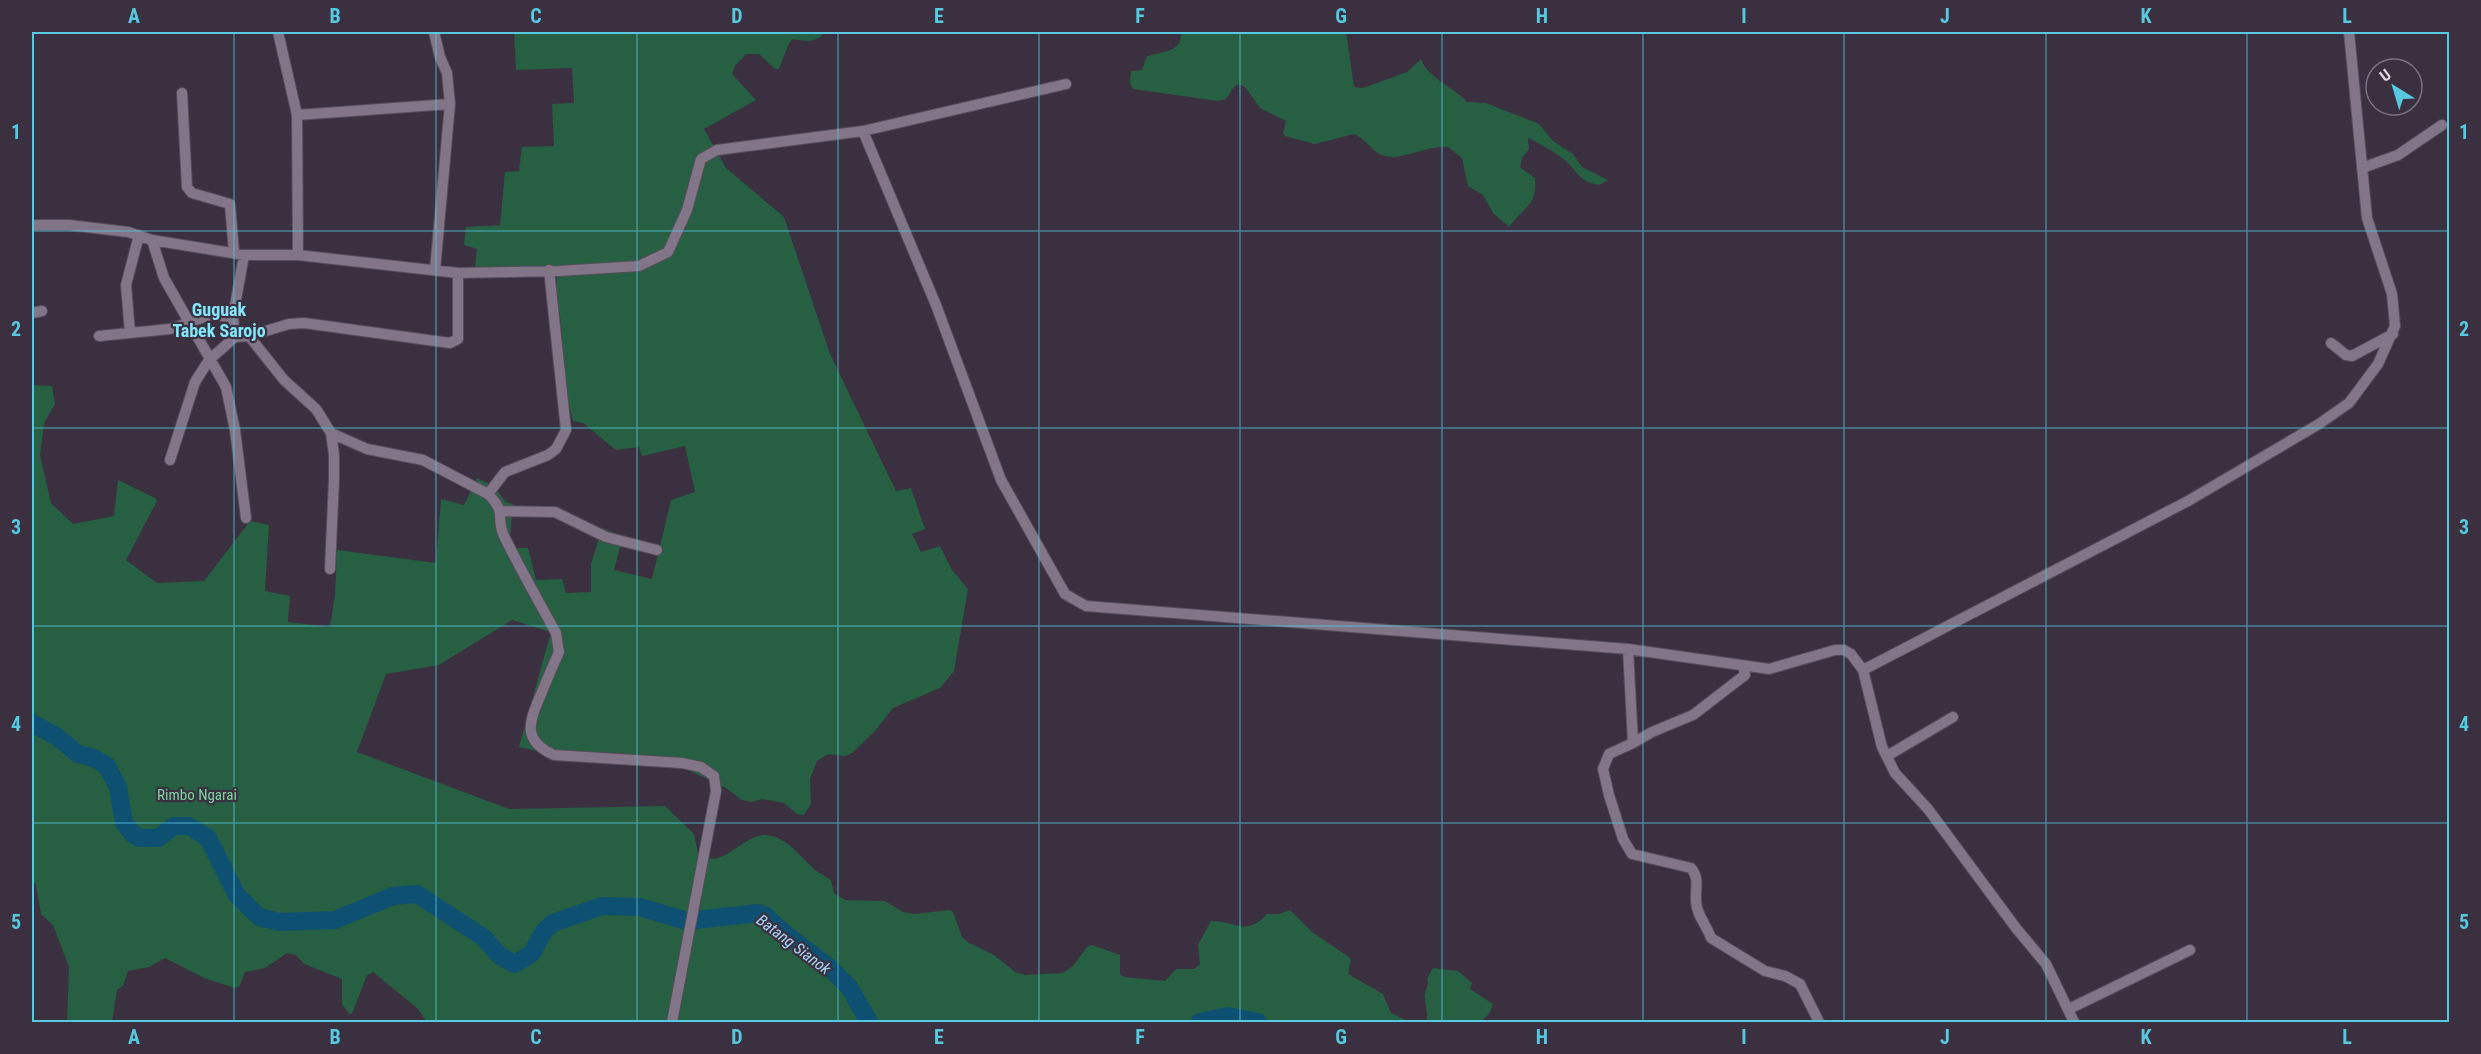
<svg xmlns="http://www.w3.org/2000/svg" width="2481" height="1054" font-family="'Roboto Condensed',sans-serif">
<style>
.green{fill:#265f41}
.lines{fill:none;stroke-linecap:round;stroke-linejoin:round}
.river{stroke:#0e5072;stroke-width:18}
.street-casing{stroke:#564d5a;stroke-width:12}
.street{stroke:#827587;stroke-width:10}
.grid{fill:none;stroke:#56c9e0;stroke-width:1.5;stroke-opacity:0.55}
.labels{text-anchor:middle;stroke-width:4.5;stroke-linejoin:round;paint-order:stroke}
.park-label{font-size:15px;fill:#7bd5a2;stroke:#3b3040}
.water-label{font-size:16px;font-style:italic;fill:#a4d5f6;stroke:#3b3040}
.quarter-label{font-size:18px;font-weight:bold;fill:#81e8fd;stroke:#3b3040}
.neatline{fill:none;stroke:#56c9e0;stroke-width:2}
.grid-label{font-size:20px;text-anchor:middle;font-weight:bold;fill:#56c9e0}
</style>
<rect width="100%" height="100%" fill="#3b3040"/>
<path class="green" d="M514,32H825C815,44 807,41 793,39L789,43L779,69H775L759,54H746L735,66L732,74L756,100L704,129L726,168L784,217L830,354L896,491L911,488L925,529L912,534L921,552L940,546L952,570L968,589L954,671L940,688L893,708L876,730L852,753L845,756L828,754L817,761L810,779L811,804L804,815L797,814L784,803L763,799L751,802L742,800L726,788L682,767L572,759L519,747L551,632L512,620L439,665L386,674L357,752L509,809L665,806L694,834L698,853C721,873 742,834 766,835C788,836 803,861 819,873C823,875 827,877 831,880L834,893L845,900L885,901L903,912L914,914L950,910L953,912L962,937L969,943L994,955L1015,972L1025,975L1063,973L1073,966L1087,947L1092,945L1120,955V974L1124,977L1165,981L1176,969H1194L1200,964L1198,945L1211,921C1236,921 1246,937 1267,914H1279L1290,910L1312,932L1349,957L1351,960L1348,974L1383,994L1391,1013L1410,1022H427L417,1008L373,972L367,975L352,1014H349L342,1004V979L304,964L296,955L287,953L265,968L245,972L239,987L235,988L204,978L165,958L149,967L128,971L123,986L117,990L112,1022H67L69,967L53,925L41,914L36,885L32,880V385L52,386L55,404L44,423L40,455L51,503L73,524L114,516L118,480L155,498L157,501L126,560L157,583L204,581L250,521L269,525L265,591L290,596L288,622L330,627L335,595L337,550L436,563L441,499L464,505L477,478L493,486L506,502L513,504L509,548H528L536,580L562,579L566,593L591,592V564L602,528L623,536L614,570L652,579L671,500L695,492L685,446L642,456L639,447L616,450L583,423L573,421L566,392L561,322L556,296L557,270L475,267L477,249L464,245L466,227L500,225L505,172L519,171L522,147L554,146L552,104L574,103L572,68L516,70Z
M1181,32H1346L1354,87L1363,88L1407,72L1421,59C1429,80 1453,86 1467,102L1486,103L1539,124L1553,141L1573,154L1582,167L1608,180L1599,185C1579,182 1578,172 1565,160C1559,155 1534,140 1528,138L1529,149L1522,158L1520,167L1535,178C1538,206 1522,208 1509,227L1493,213L1483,195L1468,186L1462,158L1448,147C1428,145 1402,161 1385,156C1372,153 1367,139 1354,134L1315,144L1285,136L1283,133L1286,121L1260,108L1246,88L1239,84L1234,87L1226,99L1218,101L1133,89L1130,83L1131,71L1142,70L1147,56C1162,52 1183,52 1181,32Z
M1433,968L1458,971L1472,983L1470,989L1493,1004L1489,1014L1480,1022H1426C1429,1013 1425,1007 1425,998C1424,990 1430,986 1427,979Z"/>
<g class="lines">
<path class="river" d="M32,723L56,736L78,754L94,758L107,766L118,787L124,823L134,835L140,838H158L174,826H189L208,838L236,894L259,917L279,922L335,920L393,896L417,894L483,937L500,956L515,964L532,953L544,931L553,923L602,906L640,907L687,921L758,913L766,916L784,933L831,969L849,987L869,1022
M1200,1022L1228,1016L1258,1022"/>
<defs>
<path id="street" d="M278,32L297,115L298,255
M434,32L440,57L447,73L450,104L435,270
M182,93L187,187L192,193L230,204L234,252
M297,115L450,104
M863,131L936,305L1001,480L1065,594L1086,606L1628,649L1769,669L1835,650H1844L1851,654L1863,670L1882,747L1895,773L1928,809L2016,928L2046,964L2074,1022
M2362,168L2398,155L2442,125
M32,225H69L128,232L152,240L244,255H298L458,273L559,271L639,266L668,252L687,210L701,159L717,150L863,131L1066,84
M152,240L164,278L226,387L235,430L246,518
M244,255L233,317L235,337L249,336L284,380L316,409L331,433L334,455V480L330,569
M32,313L42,311
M130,333L126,285L139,235
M99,336L170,329L210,315L233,317
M249,336L289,324L304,323L450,343L458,339V273
M2331,343L2346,355L2352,356L2393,334
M331,433L367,449L423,460L488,494C508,514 495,518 504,536C520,569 538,600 556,633L559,652C553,666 547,679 542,692C530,720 520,740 554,755L682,763L701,767L714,776L716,791L672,1022
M170,460L195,382L209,360L235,337
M488,494L505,472L548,455L556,449L566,430L549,270
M501,511L555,512L606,537L657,550
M1628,649L1633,743L1609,754L1603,769L1609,795L1623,839L1632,854L1691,868C1700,879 1695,888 1696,901C1696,914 1707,926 1711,938L1765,971L1785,976L1800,984L1819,1022
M1863,670L2188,501L2319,424L2349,403L2378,364L2395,326L2392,294L2367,218L2349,32
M1633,743L1652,732L1693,715L1745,675L1743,666
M1887,756L1953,717
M2069,1009L2190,950"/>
</defs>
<use href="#street" class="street-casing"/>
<use href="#street" class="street"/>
</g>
<path class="grid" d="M234,32V1022M436,32V1022M637,32V1022M838,32V1022M1039,32V1022M1240,32V1022M1442,32V1022M1643,32V1022M1844,32V1022M2046,32V1022M2247,32V1022M32,231H2450M32,428H2450M32,626H2450M32,823H2450"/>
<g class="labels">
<g class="park-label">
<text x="197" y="800">Rimbo Ngarai</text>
</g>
<g class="water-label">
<text transform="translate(794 944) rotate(37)" y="6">Batang Sianok</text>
</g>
<g class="quarter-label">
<text x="219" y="316">Guguak<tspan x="219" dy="21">Tabek Sarojo</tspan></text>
</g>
</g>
<rect width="2481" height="1054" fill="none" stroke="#3b3040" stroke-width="66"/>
<g transform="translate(2394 87) rotate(323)"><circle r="28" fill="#3b3040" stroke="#7b7280" stroke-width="1.5"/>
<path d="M0-4.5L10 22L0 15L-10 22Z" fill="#56c9e0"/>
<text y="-9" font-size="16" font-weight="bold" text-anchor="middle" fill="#dcd5df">U</text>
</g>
<rect x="33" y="33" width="2415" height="988" class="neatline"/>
<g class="grid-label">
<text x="134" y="23">A</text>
<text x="335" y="23">B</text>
<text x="536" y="23">C</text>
<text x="737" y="23">D</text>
<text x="939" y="23">E</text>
<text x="1140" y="23">F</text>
<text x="1341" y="23">G</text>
<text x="1542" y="23">H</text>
<text x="1744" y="23">I</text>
<text x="1945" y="23">J</text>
<text x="2146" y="23">K</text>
<text x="2347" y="23">L</text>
<text x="16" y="139">1</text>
<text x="2464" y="139">1</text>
<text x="16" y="336">2</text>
<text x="2464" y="336">2</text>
<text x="16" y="534">3</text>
<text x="2464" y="534">3</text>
<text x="16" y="731">4</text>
<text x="2464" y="731">4</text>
<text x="16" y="929">5</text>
<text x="2464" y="929">5</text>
<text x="134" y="1044">A</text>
<text x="335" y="1044">B</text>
<text x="536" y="1044">C</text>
<text x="737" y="1044">D</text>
<text x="939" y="1044">E</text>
<text x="1140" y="1044">F</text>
<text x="1341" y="1044">G</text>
<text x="1542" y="1044">H</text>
<text x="1744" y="1044">I</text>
<text x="1945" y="1044">J</text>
<text x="2146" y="1044">K</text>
<text x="2347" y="1044">L</text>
</g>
</svg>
